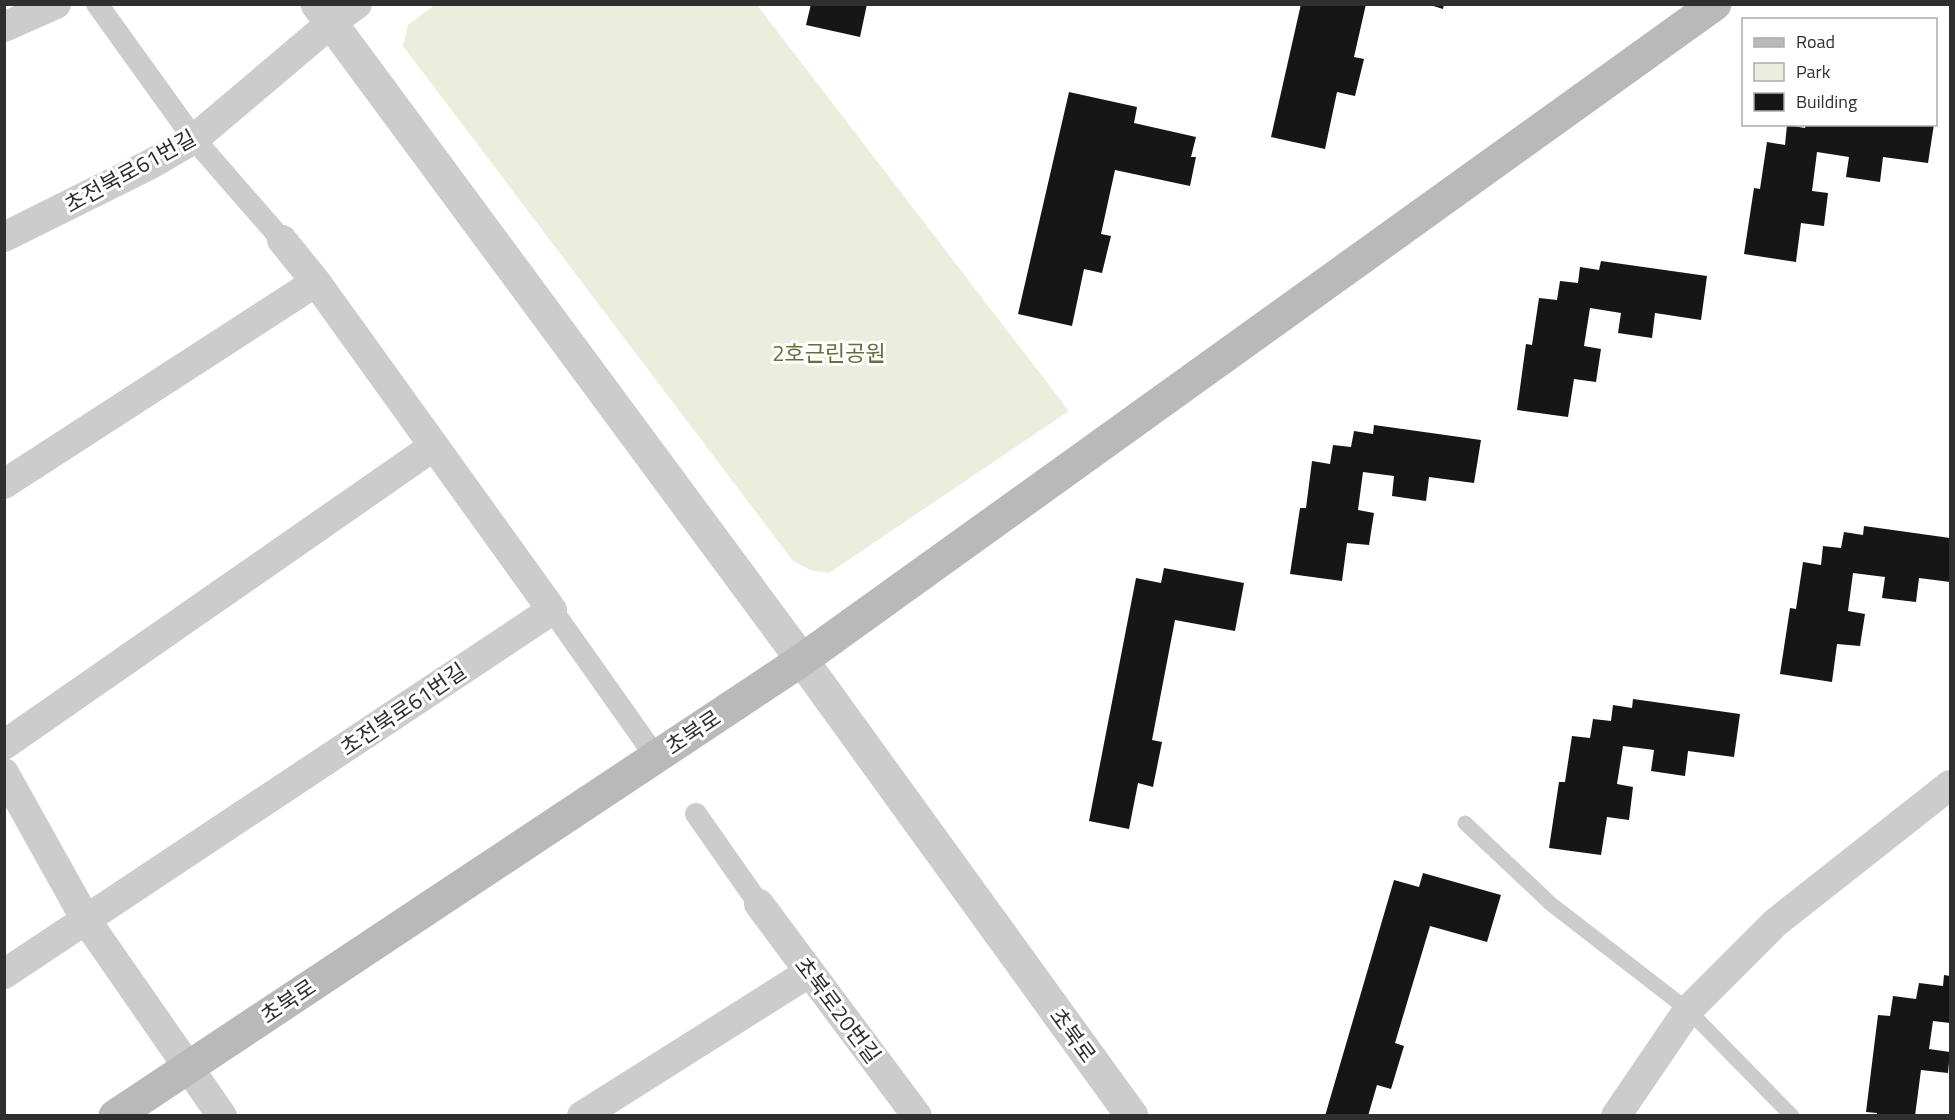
<svg xmlns="http://www.w3.org/2000/svg" width="1955" height="1120" font-family="'Titillium Web','Noto Sans KR',sans-serif">
<style>
.green{fill:#ebeedc}
.building{fill:#161616}
.lines{fill:none;stroke-linecap:round;stroke-linejoin:round}
.service{stroke:#ccc;stroke-width:15}
.pedestrian{stroke:#ccc;stroke-width:22}
.minor{stroke:#ccc;stroke-width:30}
.tertiary{stroke:#ccc;stroke-width:33}
.secondary{stroke:#b9b9b9;stroke-width:33}
.labels{text-anchor:middle;stroke-width:6;stroke-linejoin:round;paint-order:stroke}
.street-label{font-size:22px;fill:#2f2f2f;stroke:#fff}
.park-label{font-size:22px;fill:#646f39;stroke:#fff}
</style>
<rect width="100%" height="100%" fill="#fff"/>
<path class="green" d="M436,4L757,5L1069,411L829,573L810,570L793,561L403,46L408,25Z"/>
<path class="building" d="M811,4H867L860,37L806,25Z
M1301,4H1366L1354,57L1364,59L1355,96L1337,92L1325,149L1271,137Z
M1427,4H1444L1443,9Z
M1069,92L1137,107L1134,123L1196,137L1191,157H1196L1190,186L1115,170L1101,234L1111,236L1102,273L1084,269L1072,326L1018,314Z
M1806,124H1934L1928,163L1883,157L1880,182L1846,177L1849,157L1817,152L1812,191L1828,193L1824,226L1801,223L1796,262L1744,254L1754,188L1760,189L1767,142L1785,145L1787,125L1805,128Z
M1601,261L1707,276L1701,320L1655,313L1652,338L1618,333L1621,313L1590,308L1584,346L1601,349L1596,382L1574,379L1568,417L1517,410L1526,344L1532,345L1539,298L1557,300L1560,281L1578,283L1580,267L1599,270Z
M1374,425L1481,440L1474,483L1429,477L1426,501L1392,496L1394,476L1363,472L1358,510L1374,513L1369,545L1347,543L1342,581L1290,574L1300,508H1306L1312,461L1330,464L1333,445L1351,447L1354,431L1373,434Z
M1864,526L1950,538V582L1919,578L1916,602L1882,598L1885,577L1853,573L1848,611L1865,614L1860,646L1837,644L1832,682L1780,674L1790,608L1796,609L1803,562L1821,565L1823,546L1841,548L1844,532L1863,535Z
M1164,568L1244,583L1235,631L1175,620L1152,740L1162,742L1153,787L1138,783L1129,829L1089,821L1136,578L1161,583Z
M1633,699L1740,714L1734,757L1688,751L1685,776L1651,771L1654,750L1623,746L1617,784L1633,787L1629,820L1607,817L1601,855L1549,848L1559,782H1565L1572,736L1590,738L1593,719L1611,721L1613,705L1632,708Z
M1423,873L1501,895L1487,942L1430,926L1395,1043L1404,1046L1391,1089L1377,1085L1368,1116H1325L1394,880L1419,887Z
M1944,975L1950,976V1023L1933,1021L1929,1049L1950,1052L1948,1073L1921,1070L1915,1116H1877V1113L1866,1112L1878,1015L1890,1016L1893,996L1916,999L1919,983L1943,986Z"/>
<g class="lines">
<path class="service" d="M1465,823L1551,904L1688,1010L1792,1116"/>
<path class="pedestrian" d="M97,4L194,139L282,240
M552,610L656,757
M696,814L759,904"/>
<path class="minor" d="M4,27L56,4
M4,237L149,165L194,139L330,24L357,4
M4,484L316,282
M4,745L434,446
M4,773L86,920L222,1116
M759,904L917,1116
M4,974L552,610L316,282L282,240
M582,1116L810,972
M1616,1116L1688,1010L1775,923L1950,785"/>
<path class="tertiary" d="M317,4L802,660L1132,1116"/>
<path class="secondary" d="M115,1116L802,660L1715,4"/>
</g>
<g class="labels">
<g class="street-label">
<text transform="translate(130 171) rotate(-29)" y="8">초전북로61번길</text>
<text transform="translate(403 709) rotate(-34)" y="8">초전북로61번길</text>
<text transform="translate(693 732) rotate(-34)" y="8">초북로</text>
<text transform="translate(288 1001) rotate(-34)" y="8">초북로</text>
<text transform="translate(838 1010) rotate(53)" y="8">초북로20번길</text>
<text transform="translate(1073 1035) rotate(54)" y="8">초북로</text>
</g>
<g class="park-label">
<text x="829" y="361">2호근린공원</text>
</g>
</g>
<rect width="1955" height="1120" fill="none" stroke="#2f2f2f" stroke-width="12"/>
<rect x="1742" y="18" width="195" height="108" fill="#ffffff" stroke="#acacac" stroke-width="1.5"/>
<rect x="1754" y="38" width="30" height="9" fill="#b9b9b9" stroke="#acacac" stroke-width="1.5"/>
<text x="1796" y="48" font-size="18" fill="#2f2f2f">Road</text>
<rect x="1754" y="63" width="30" height="18" fill="#ebeedc" stroke="#acacac" stroke-width="1.5"/>
<text x="1796" y="78" font-size="18" fill="#2f2f2f">Park</text>
<rect x="1754" y="93" width="30" height="18" fill="#161616" stroke="#acacac" stroke-width="1.5"/>
<text x="1796" y="108" font-size="18" fill="#2f2f2f">Building</text>
</svg>
